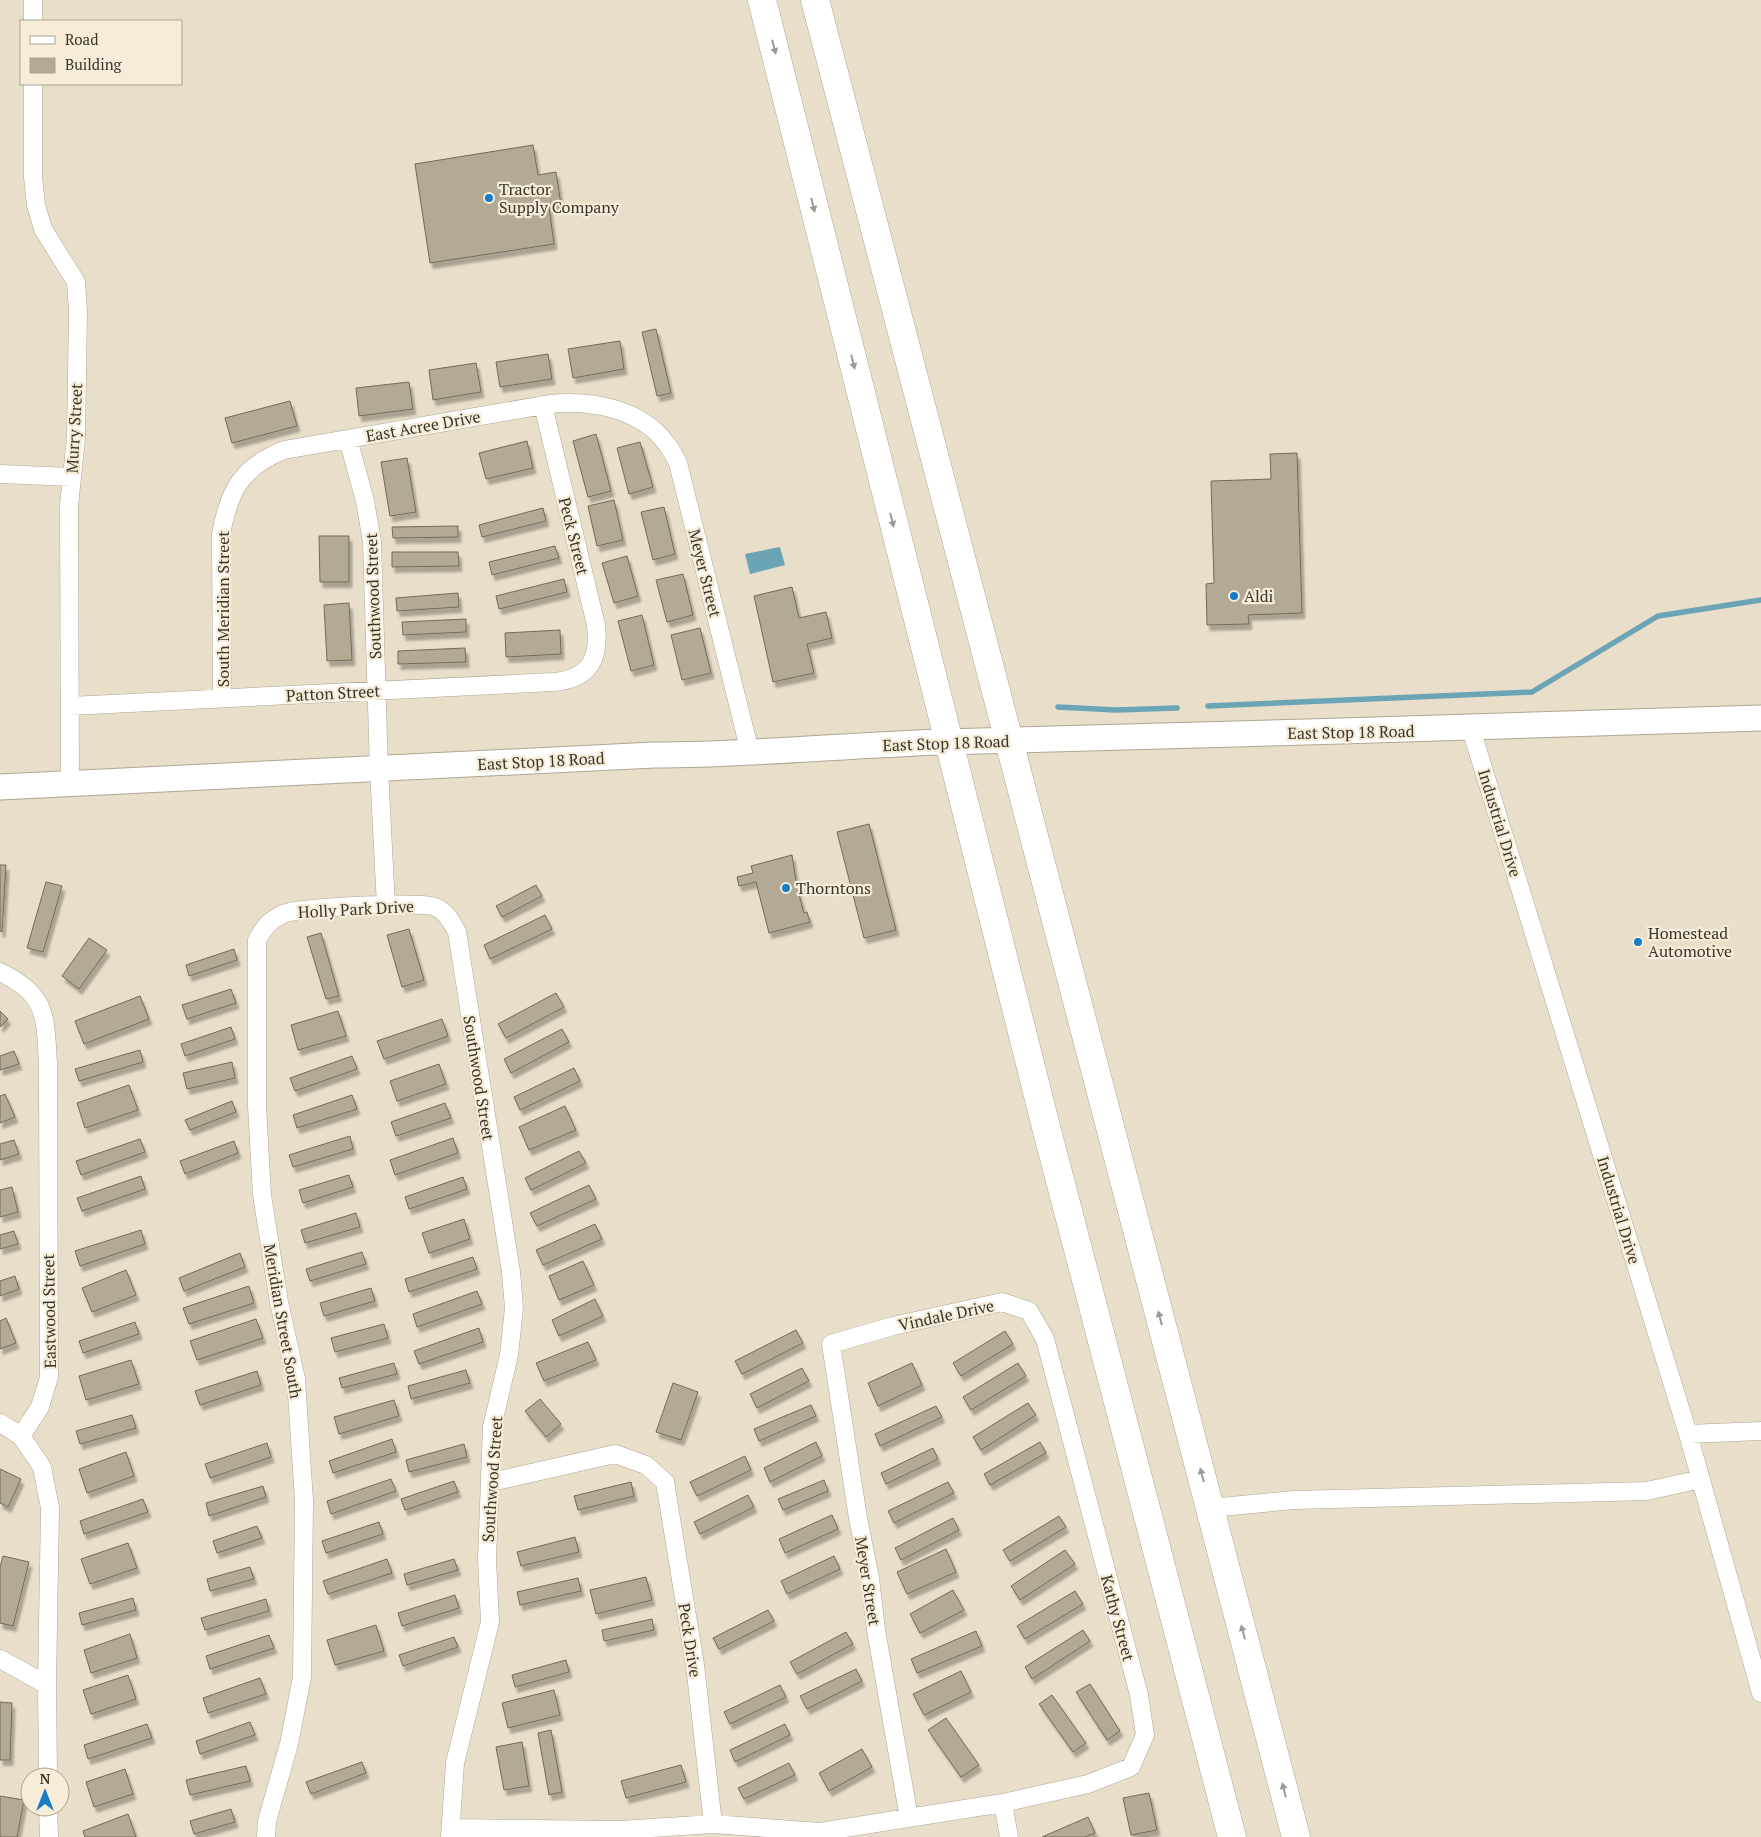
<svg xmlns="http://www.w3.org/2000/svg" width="1761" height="1837" font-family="'PT Serif',serif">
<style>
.water{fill:#6ba4b5}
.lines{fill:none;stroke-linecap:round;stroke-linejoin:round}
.stream{stroke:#6ba4b5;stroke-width:5.5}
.building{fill:#b3aa96;stroke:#726a57;filter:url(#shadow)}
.street-casing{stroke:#afa692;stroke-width:19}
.secondary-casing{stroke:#afa692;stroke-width:27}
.primary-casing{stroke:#afa692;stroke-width:29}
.street{stroke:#fff;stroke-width:18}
.secondary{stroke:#fff;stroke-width:25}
.primary{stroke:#fff;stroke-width:28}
.oneway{fill:#9c9a96}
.poi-dot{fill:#187bc6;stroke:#f6ecd7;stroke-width:2}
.labels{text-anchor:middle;stroke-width:4.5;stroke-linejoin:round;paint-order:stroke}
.poi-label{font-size:16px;fill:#39352d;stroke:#f6ecd7;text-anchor:start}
.street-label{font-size:16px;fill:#39352d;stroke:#f6ecd7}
</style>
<defs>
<filter id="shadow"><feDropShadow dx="3" dy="5.5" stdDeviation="1" flood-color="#0004"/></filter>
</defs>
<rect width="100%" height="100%" fill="#e8deca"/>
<path class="water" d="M780,547L785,565L750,574L745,554Z"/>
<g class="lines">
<path class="stream" d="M1208,706L1532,692L1658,616L1761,600
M1058,707L1116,710L1177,708"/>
</g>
<path class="building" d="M533,145L538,175L556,172L561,205L549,207L554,244L430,263L415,164Z
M656,329L671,393L657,396L642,332Z
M620,341L624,369L573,378L568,349Z
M548,354L552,379L500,387L496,362Z
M476,363L481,392L433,400L429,370Z
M409,382L413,409L359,416L356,388Z
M290,401L297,426L232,443L225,418Z
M596,434L611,491L588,497L573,441Z
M527,441L533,468L486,479L479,453Z
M640,442L653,487L629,494L617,448Z
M1297,453L1302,613L1248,615L1249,624L1207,625L1206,584L1214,583L1211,481L1271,479L1270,454Z
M407,458L416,512L390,516L381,462Z
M614,500L623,540L597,546L588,506Z
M664,507L675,554L653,560L641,512Z
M543,508L546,521L482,537L479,525Z
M458,526V537L393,538L392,527Z
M319,536H349V582H320Z
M555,546L559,558L492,575L489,562Z
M392,552H458L459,566L392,567Z
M627,556L638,596L614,603L602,563Z
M683,574L693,615L667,622L656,580Z
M564,579L567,592L499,609L496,596Z
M792,587L799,618L826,612L832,638L807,644L814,673L773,682L754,596Z
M458,593L459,607L397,611L396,598Z
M349,603L352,660L327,661L324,605Z
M642,615L654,665L631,671L618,621Z
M466,619V632L403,635L402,622Z
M700,628L711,673L682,680L671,635Z
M560,630L561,654L506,657L505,633Z
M465,648L466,662L398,664V651Z
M869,824L896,930L864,938L837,832Z
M792,855L796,881L802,885L798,891L804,913L807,912L810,922L769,933L756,882L739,886L737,877L753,873L751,866Z
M0,865H6L2,932L0,931Z
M46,882L62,886L43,952L27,948Z
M536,885L542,896L502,917L496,906Z
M545,915L552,929L490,959L484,945Z
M409,929L424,980L402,987L387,935Z
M321,933L339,996L326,999L307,937Z
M89,938L107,950L79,989L62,976Z
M234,949L237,960L189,976L186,965Z
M231,989L236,1003L187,1019L182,1005Z
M556,993L564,1007L506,1038L498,1024Z
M140,996L149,1019L84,1044L75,1021Z
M0,1011L8,1019L0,1027Z
M338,1011L346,1036L298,1050L291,1025Z
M442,1019L448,1036L384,1059L377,1041Z
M231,1027L235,1039L185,1056L181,1044Z
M562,1029L569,1042L511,1073L504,1059Z
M140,1050L143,1062L79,1081L75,1069Z
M14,1051L19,1064L0,1070V1056Z
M352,1056L357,1069L295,1091L290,1078Z
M232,1062L235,1078L187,1089L183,1073Z
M439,1064L446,1084L397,1101L390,1081Z
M574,1068L580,1081L520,1110L514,1097Z
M129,1085L138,1110L85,1128L77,1103Z
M5,1094L15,1117L0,1123V1096Z
M352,1095L357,1109L297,1128L293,1115Z
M232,1101L236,1112L190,1130L185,1120Z
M445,1103L451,1118L396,1136L391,1122Z
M565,1106L576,1130L529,1150L519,1127Z
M350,1136L353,1149L293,1167L289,1155Z
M453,1138L458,1153L395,1175L390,1160Z
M140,1139L145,1152L81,1175L76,1161Z
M14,1140L19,1154L0,1160V1144Z
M234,1141L238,1153L185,1174L180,1161Z
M579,1151L586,1163L531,1190L525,1178Z
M349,1175L353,1187L303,1203L299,1190Z
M141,1176L145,1189L82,1211L77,1198Z
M463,1177L467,1189L409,1209L405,1197Z
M589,1185L596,1199L537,1226L530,1213Z
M12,1187L18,1212L0,1217V1190Z
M356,1213L360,1227L305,1243L301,1230Z
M464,1219L470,1239L429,1253L422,1233Z
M595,1224L602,1239L543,1265L536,1250Z
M141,1230L145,1244L80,1266L75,1251Z
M14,1231L18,1244L0,1249V1235Z
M362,1252L366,1264L310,1281L306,1269Z
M240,1253L245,1267L184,1291L179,1278Z
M473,1257L477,1269L409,1292L405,1279Z
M583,1261L594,1285L559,1300L549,1276Z
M126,1270L136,1295L92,1312L82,1288Z
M15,1276L19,1289L0,1296V1281Z
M249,1286L254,1303L189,1324L183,1308Z
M371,1288L375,1301L324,1316L320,1303Z
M477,1291L482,1304L417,1327L413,1314Z
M595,1299L603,1316L559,1336L552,1320Z
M6,1318L16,1343L0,1349V1321Z
M256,1319L263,1338L197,1360L190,1341Z
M135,1322L139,1334L83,1353L79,1341Z
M384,1324L388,1338L335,1352L331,1338Z
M479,1328L483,1342L419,1364L414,1351Z
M796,1330L803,1343L742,1374L735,1361Z
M1005,1331L1013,1344L961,1376L953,1363Z
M588,1342L596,1360L544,1381L536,1363Z
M131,1360L139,1384L86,1400L79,1376Z
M394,1363L397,1374L342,1388L339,1378Z
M912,1363L922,1385L878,1406L868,1383Z
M1018,1363L1026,1376L971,1410L963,1397Z
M802,1368L809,1381L757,1408L750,1394Z
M466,1370L470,1383L411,1399L408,1386Z
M257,1371L261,1385L200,1405L195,1391Z
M673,1383L698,1392L681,1440L656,1432Z
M540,1399L561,1424L546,1437L525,1411Z
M394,1400L399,1416L339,1434L334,1417Z
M1028,1403L1036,1415L981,1450L973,1437Z
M811,1405L816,1416L759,1441L754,1429Z
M936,1406L942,1417L880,1446L875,1434Z
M132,1415L136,1428L80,1444L76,1431Z
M392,1439L396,1452L333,1473L329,1461Z
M816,1442L822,1456L770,1482L764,1468Z
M1040,1442L1046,1453L990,1485L984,1474Z
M267,1443L271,1457L210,1478L205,1464Z
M464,1444L467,1457L409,1472L406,1460Z
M933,1448L938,1459L886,1484L881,1473Z
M126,1452L134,1476L87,1493L79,1469Z
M745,1456L751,1470L697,1496L690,1482Z
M0,1469L21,1479L8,1507L0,1503Z
M391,1479L396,1491L331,1514L327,1501Z
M824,1480L828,1491L783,1510L778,1499Z
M454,1481L458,1492L405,1510L401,1499Z
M631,1482L634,1496L578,1510L574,1496Z
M948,1482L954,1493L894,1523L888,1511Z
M263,1486L266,1497L209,1516L206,1503Z
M748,1495L754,1507L700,1534L694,1522Z
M143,1499L148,1512L84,1534L80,1521Z
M832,1515L838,1529L785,1553L779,1539Z
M1059,1516L1066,1527L1010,1561L1003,1550Z
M953,1518L959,1530L901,1560L895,1548Z
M379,1522L383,1534L326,1553L322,1541Z
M257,1526L262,1538L217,1553L213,1541Z
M575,1537L579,1552L521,1566L517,1552Z
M128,1543L137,1568L90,1584L81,1559Z
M946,1549L956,1572L907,1594L897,1572Z
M1065,1550L1075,1564L1020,1600L1011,1586Z
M3,1556L29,1562L13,1626L0,1623V1567Z
M834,1556L840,1569L787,1594L781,1581Z
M387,1559L392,1573L328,1594L323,1581Z
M454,1559L458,1570L407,1585L404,1574Z
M250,1567L254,1579L210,1591L207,1579Z
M646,1577L652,1600L596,1614L590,1590Z
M578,1578L581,1591L520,1605L517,1592Z
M953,1590L964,1610L920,1633L910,1614Z
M1075,1591L1083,1604L1025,1639L1017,1626Z
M455,1595L459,1608L402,1626L398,1613Z
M133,1598L136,1610L82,1625L79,1613Z
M266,1599L269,1611L205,1630L201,1618Z
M768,1610L774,1621L719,1649L713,1638Z
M652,1619L654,1630L604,1641L602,1630Z
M376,1625L384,1651L335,1665L327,1640Z
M1083,1630L1090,1641L1032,1679L1025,1667Z
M976,1631L982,1646L917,1673L911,1659Z
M846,1632L853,1644L797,1674L790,1662Z
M130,1634L137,1658L91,1673L84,1650Z
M269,1635L274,1648L210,1669L206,1656Z
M454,1637L458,1647L403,1666L399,1655Z
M566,1660L569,1672L515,1687L512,1675Z
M856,1669L862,1681L807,1709L800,1696Z
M961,1671L971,1692L924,1715L913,1694Z
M128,1675L136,1699L91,1714L83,1690Z
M260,1678L266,1694L208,1713L203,1698Z
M1090,1684L1120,1731L1107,1740L1076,1692Z
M780,1685L786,1697L730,1724L724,1712Z
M554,1690L560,1715L508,1728L502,1703Z
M1052,1695L1086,1743L1073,1752L1039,1704Z
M0,1702L12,1703L10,1760H0Z
M946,1718L979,1765L961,1777L928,1730Z
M250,1722L255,1735L200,1754L196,1741Z
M147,1724L152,1738L88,1759L84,1745Z
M785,1724L790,1735L735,1762L730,1750Z
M551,1730L562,1792L549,1795L538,1733Z
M522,1742L529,1786L504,1790L496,1747Z
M862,1749L872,1767L829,1791L819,1773Z
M362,1762L366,1773L311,1794L306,1782Z
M789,1763L795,1775L744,1799L738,1788Z
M681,1765L686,1782L626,1798L621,1781Z
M246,1766L250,1781L190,1795L186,1780Z
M125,1769L133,1794L94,1807L86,1782Z
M1149,1793L1157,1830L1131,1835L1123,1798Z
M0,1796L24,1800L17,1837H0Z
M231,1809L235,1822L194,1834L190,1821Z
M128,1814L136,1837H85L83,1831Z
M1088,1817L1095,1833L1085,1837H1042Z"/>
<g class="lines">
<defs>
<path id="street" d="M33,0V21
M33,84V177L36,205L43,229L76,282L78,311L76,438L69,506L70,783
M348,439L365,501L372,542L379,769L386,906
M0,474L72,477
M222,698L221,534C229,490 242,467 284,450L550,404C590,400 640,408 666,443C671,449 674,456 678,463L750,752
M70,706L553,682C589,679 600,660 596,625L543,405
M1471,729L1688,1434L1761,1693
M0,972C48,995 45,1016 48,1064L49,1377L40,1407L21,1436L42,1467L50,1508L47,1685L48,1777
M0,1423L21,1436
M1688,1434L1761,1431
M491,1482L615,1454L646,1465L665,1482L695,1665L713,1824
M1210,1508L1294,1500L1647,1491L1701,1479
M0,1659L47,1685
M1003,1803L1009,1837
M48,1807L49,1837
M451,1828L621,1830L713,1824L820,1832L1003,1803L1088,1784L1131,1767L1145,1735L1139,1695L1045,1339L1029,1311L1002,1302L893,1326L831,1344L858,1518L870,1578L876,1630L909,1818
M266,1837L267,1821L289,1744L302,1677L304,1501L296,1379L279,1302L262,1195L257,1106V940C264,927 270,920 283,914C298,907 421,901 435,907C447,912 451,921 457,932L511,1272L514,1308L509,1355L492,1427L487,1559L490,1622L455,1763L450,1837"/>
<path id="secondary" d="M0,787L654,755C750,755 847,745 943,742C1216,734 1488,728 1761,718"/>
<path id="primary" d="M762,0L1046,1127L1232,1837
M815,0L1296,1837"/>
</defs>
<use href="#street" class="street-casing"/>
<use href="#secondary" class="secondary-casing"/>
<use href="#primary" class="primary-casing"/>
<use href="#street" class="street"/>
<use href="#secondary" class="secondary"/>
<use href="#primary" class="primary"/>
</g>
<defs><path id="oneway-solid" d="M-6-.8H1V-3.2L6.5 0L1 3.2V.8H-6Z" transform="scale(1.25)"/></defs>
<g class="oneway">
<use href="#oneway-solid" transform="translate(774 47) rotate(76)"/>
<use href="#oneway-solid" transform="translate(813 205) rotate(76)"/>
<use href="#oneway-solid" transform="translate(853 362) rotate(76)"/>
<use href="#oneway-solid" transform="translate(892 520) rotate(76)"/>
<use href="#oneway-solid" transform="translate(1160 1318) rotate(-105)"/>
<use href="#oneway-solid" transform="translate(1202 1475) rotate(-105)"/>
<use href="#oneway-solid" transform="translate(1243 1632) rotate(-105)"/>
<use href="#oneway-solid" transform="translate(1284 1790) rotate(-104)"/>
</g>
<g class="poi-dot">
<circle cx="489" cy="198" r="5"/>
<circle cx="1234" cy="596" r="5"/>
<circle cx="786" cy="888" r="5"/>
<circle cx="1638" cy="942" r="5"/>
</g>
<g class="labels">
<g class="poi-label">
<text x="499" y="195">Tractor<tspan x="499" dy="18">Supply Company</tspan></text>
<text x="1244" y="602">Aldi</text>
<text x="796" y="894">Thorntons</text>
<text x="1648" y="939">Homestead<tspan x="1648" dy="18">Automotive</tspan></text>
</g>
<g class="street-label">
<text transform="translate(423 426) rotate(-10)" y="6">East Acree Drive</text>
<text transform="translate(74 428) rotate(-87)" y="6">Murry Street</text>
<text transform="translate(574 536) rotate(76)" y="6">Peck Street</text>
<text transform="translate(705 573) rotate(76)" y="6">Meyer Street</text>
<text transform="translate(373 596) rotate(-92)" y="6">Southwood Street</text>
<text transform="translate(223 609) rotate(-90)" y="6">South Meridian Street</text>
<text transform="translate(333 693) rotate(-3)" y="6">Patton Street</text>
<text transform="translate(1351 732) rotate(-1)" y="6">East Stop 18 Road</text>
<text transform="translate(946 743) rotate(-2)" y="6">East Stop 18 Road</text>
<text transform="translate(541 761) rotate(-3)" y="6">East Stop 18 Road</text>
<text transform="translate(1500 823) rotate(73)" y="6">Industrial Drive</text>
<text transform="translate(356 909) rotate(-3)" y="6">Holly Park Drive</text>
<text transform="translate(479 1078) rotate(81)" y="6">Southwood Street</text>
<text transform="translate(1619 1210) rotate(73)" y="6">Industrial Drive</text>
<text transform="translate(49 1311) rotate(-91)" y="6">Eastwood Street</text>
<text transform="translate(946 1315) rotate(-12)" y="6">Vindale Drive</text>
<text transform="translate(283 1321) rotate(80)" y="6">Meridian Street South</text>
<text transform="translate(492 1479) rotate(-86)" y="6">Southwood Street</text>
<text transform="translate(868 1581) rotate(81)" y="6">Meyer Street</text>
<text transform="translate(1118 1618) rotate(75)" y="6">Kathy Street</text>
<text transform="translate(690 1640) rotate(81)" y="6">Peck Drive</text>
</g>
</g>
<rect x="20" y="20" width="162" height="65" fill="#f6ecd7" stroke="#aaa393"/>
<rect x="30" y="36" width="25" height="8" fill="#ffffff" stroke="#aaa393"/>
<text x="65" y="45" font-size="15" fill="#39352d">Road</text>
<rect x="30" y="58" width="25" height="15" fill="#b3aa96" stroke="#aaa393"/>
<text x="65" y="70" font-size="15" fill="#39352d">Building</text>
<g transform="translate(45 1792)"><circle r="24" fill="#f6ecd7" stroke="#aaa393"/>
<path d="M0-4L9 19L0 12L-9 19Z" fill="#187bc6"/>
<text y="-8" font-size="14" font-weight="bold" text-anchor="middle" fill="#39352d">N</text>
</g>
</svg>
